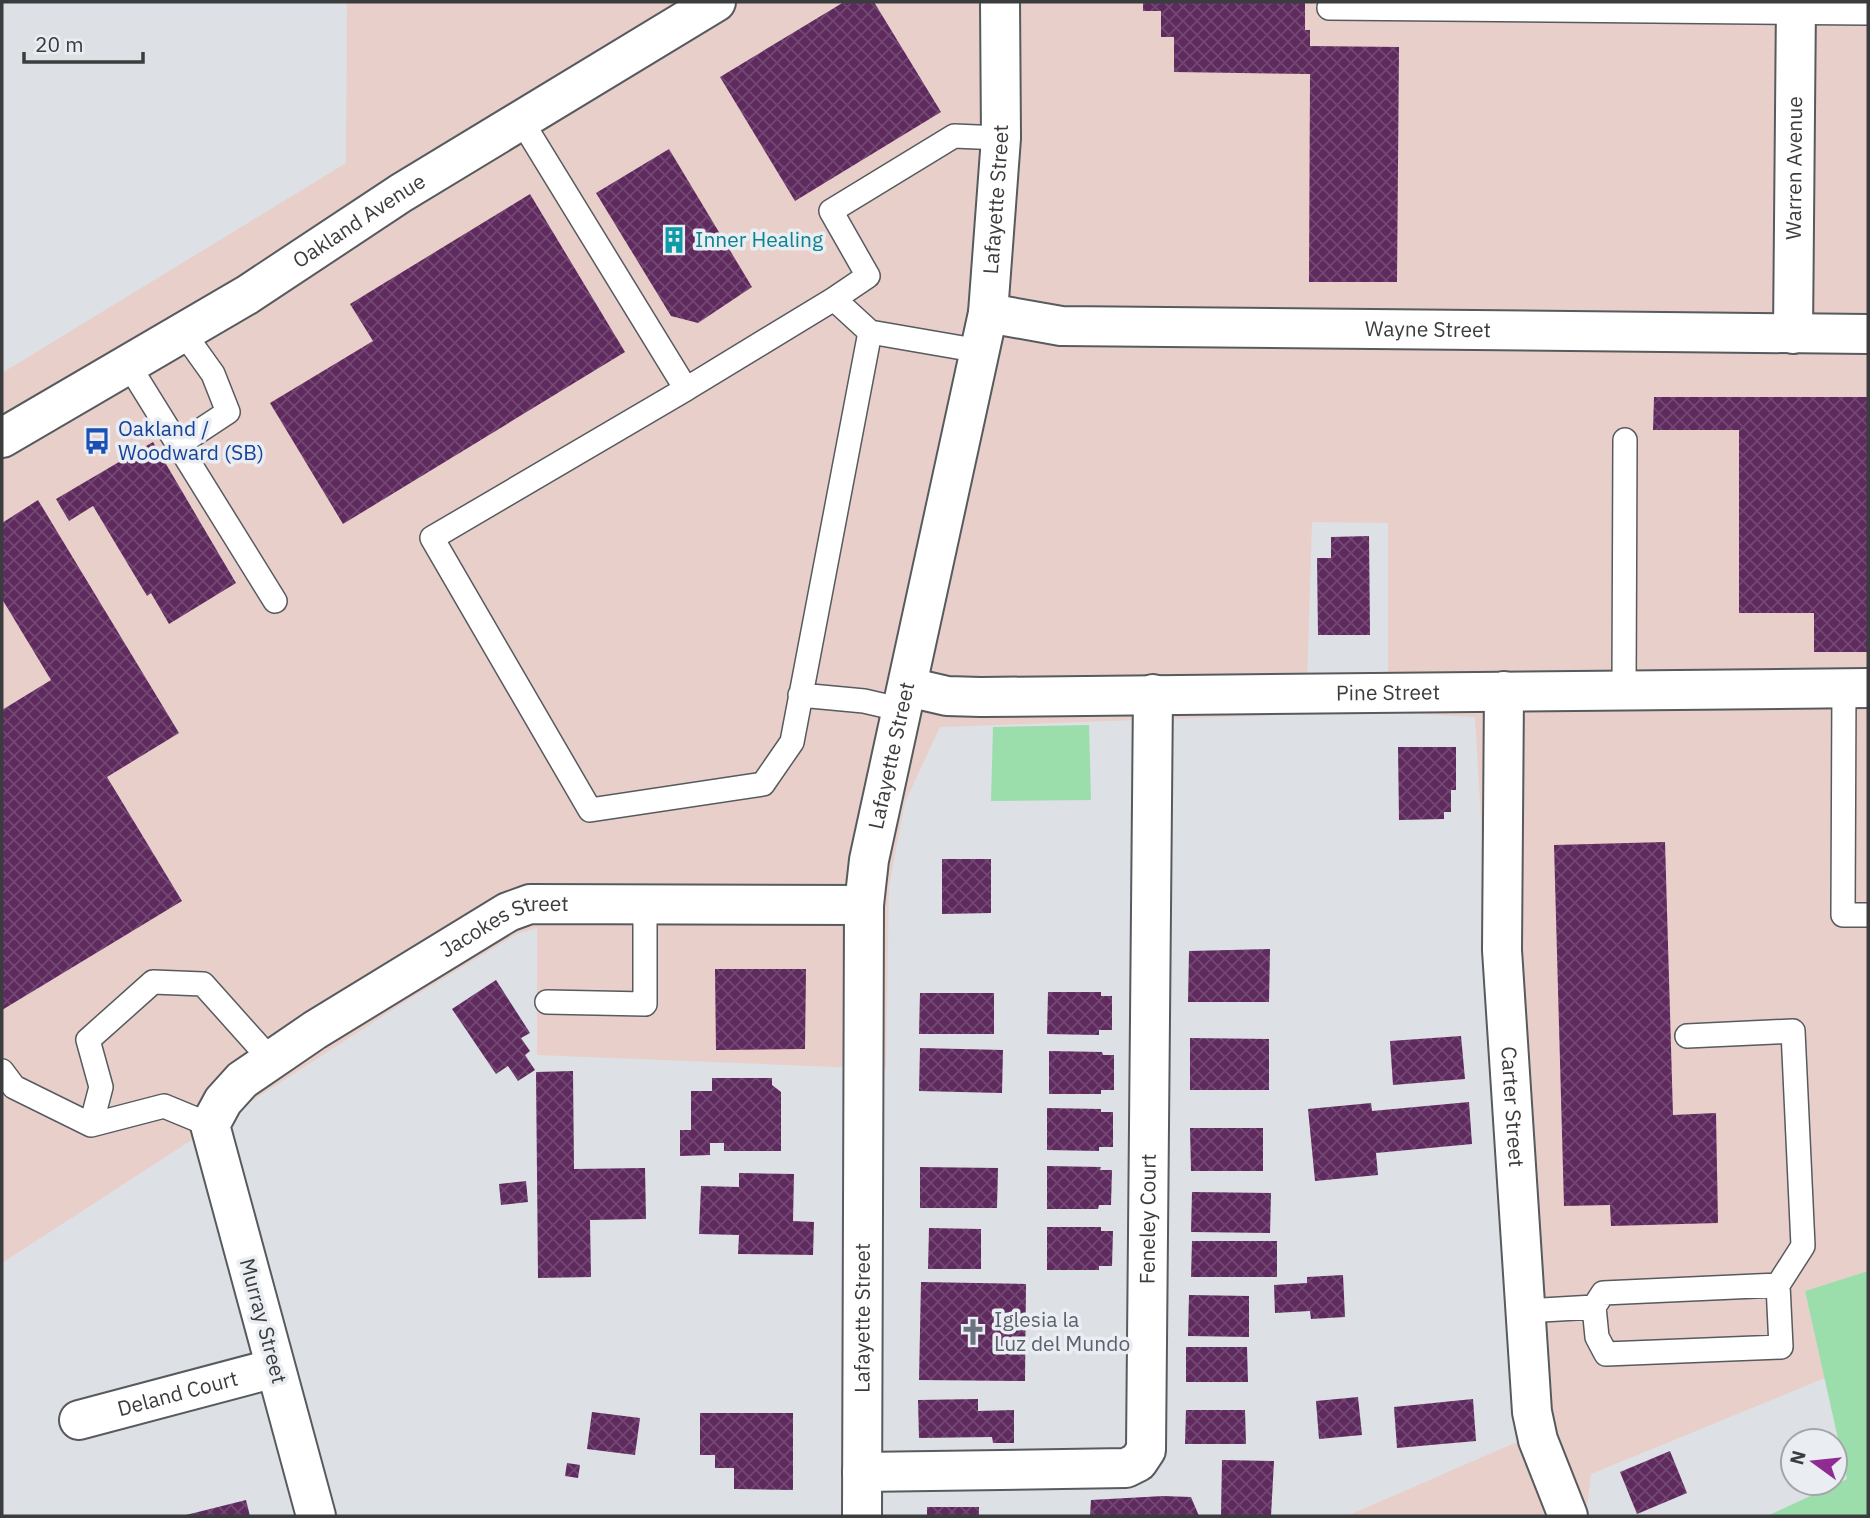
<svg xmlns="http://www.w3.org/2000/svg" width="1870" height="1518" font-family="'IBM Plex Sans',sans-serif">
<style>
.commercial{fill:#e9cfc9}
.grass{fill:#9bdeab}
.building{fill:url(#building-cross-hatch)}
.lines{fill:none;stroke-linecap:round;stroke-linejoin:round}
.lane-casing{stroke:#575a5e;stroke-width:26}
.street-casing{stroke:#575a5e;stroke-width:42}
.secondary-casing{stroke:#575a5e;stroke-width:42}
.lane{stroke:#fff;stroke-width:23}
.street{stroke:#fff;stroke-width:38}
.secondary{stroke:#fff;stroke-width:38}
.labels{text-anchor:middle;stroke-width:7;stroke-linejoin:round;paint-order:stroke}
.street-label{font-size:21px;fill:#3b3c3e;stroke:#eaedf2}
.culture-label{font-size:21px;fill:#0d838f;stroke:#eaedf2;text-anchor:start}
.transit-label{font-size:21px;fill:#164399;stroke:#eaedf2;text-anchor:start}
.worship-label{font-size:21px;fill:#5b616d;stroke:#eaedf2;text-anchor:start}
</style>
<defs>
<pattern id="building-cross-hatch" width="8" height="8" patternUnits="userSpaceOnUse" patternTransform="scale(1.75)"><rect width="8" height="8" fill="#5f2a5e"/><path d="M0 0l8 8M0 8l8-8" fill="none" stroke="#734973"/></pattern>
</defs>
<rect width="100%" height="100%" fill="#dde0e5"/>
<path class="commercial" d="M347,2H1868V1271L1805,1291L1825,1378L1591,1474L1586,1516H1347L1517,1442L1475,717L1388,712V523L1312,522L1306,714L940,727L905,802L889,886L886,1069L537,1055V928L517,934L403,1003L2,1263V373L346,163Z"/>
<path class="grass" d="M1089,725L1091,800L991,801L993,727Z
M1868,1271V1516H1767L1847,1479L1805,1291Z"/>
<path class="building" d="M844,2H874L941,112L795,201L720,77Z
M1143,2H1305V30H1310V46L1399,47L1397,282H1309L1310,74L1174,72V37H1161V11H1143Z
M669,149L752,287L698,323L671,316L596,193Z
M530,194L625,352L343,524L270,403L373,341L350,304Z
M1654,397H1868V652H1814V613H1739V430H1653Z
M153,442L236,583L169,624L151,593L147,596L93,506L69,521L56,499Z
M38,500L179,733L107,777L182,901L2,1010V710L51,680L2,599V523Z
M1369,536L1370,635H1318L1317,558H1331V537Z
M1398,747H1456V790H1451V812H1444V819L1399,820Z
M1665,842L1673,1115L1716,1113L1718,1223L1611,1226L1610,1205L1564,1206L1554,845Z
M942,859H991V913L942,914Z
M1270,949L1269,1002H1188L1189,951Z
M715,969H806L805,1049L716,1050Z
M496,980L530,1033L521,1038L530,1051L525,1055L535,1070L518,1081L508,1066L496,1074L452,1009Z
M1048,992H1101V996H1112V1030H1099V1035L1047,1034Z
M920,993H994V1034H919Z
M1461,1036L1465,1079L1393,1085L1390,1041Z
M1190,1038L1269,1039V1090H1190Z
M920,1048L1003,1050L1002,1093L919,1091Z
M1049,1051L1102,1052L1103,1055H1114V1090H1101V1094H1049Z
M573,1071L574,1169L645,1168L646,1219L590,1220L591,1277L538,1278L536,1072Z
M712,1078H772V1085L781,1092V1151H724V1143H710V1155L680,1156V1130H691V1091H712Z
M1469,1102L1472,1144L1376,1153L1378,1175L1315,1181L1308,1109L1371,1103L1372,1111Z
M1047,1108L1101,1109V1112H1113V1147H1099V1151L1047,1150Z
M1190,1128H1263V1171H1191Z
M1047,1166L1101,1167L1100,1170H1112L1111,1205H1099L1098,1209H1047Z
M920,1167L998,1168L997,1208H920Z
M739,1173L794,1174L793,1221L814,1222L813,1255L738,1254L739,1235L699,1234L701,1186L739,1187Z
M526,1181L528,1202L501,1205L499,1184Z
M1192,1192L1271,1193L1270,1233L1191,1232Z
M1047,1227H1101V1231H1113L1112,1266H1099V1270H1047Z
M929,1228L981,1229V1269H928Z
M1192,1241H1277V1277H1191Z
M1343,1275L1345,1317L1311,1319L1310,1311L1275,1313L1274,1285L1307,1283V1277Z
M921,1282L1026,1284L1025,1381L919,1380Z
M1189,1295L1249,1296V1337L1188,1336Z
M1186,1347H1247L1248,1382H1186Z
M1358,1397L1362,1435L1319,1439L1316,1401Z
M978,1399V1411L1014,1410V1443H993L992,1437L919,1438L918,1400Z
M1473,1399L1476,1441L1397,1448L1394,1407Z
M1186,1410H1245L1246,1444H1185Z
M592,1412L640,1418L635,1455L587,1449Z
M700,1413H793V1490L734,1489V1468H715V1455H700Z
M1670,1451L1687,1493L1637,1514L1620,1472Z
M1222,1460L1274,1461L1271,1516H1221Z
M567,1463L580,1465L578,1478L565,1476Z
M1163,1496L1191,1497L1199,1516H1090L1091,1500Z
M246,1500L250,1516H186V1515Z
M927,1507H979V1516H927Z"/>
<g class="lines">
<defs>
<path id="lane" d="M1329,8L1868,13
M521,120L686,389L834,299L870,332L792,742L763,784L590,810L432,538L686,389
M834,299L868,276L831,211L954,136L1001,138
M870,332L980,351
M128,364L275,601
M178,445L228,412L213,374L183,332
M1844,688L1843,915H1868
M1624,690L1625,440
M800,695L864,701L903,710
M547,1002L645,1004V903
M2,1071L14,1087L91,1125L164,1106L210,1125
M91,1125L101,1087L88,1040L153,982L203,984L271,1060
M1594,1307L1597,1337L1606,1354L1781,1347L1778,1285
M1525,1311L1594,1307L1603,1293L1778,1285L1803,1246L1793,1031L1687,1036"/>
<g id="street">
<path id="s1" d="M988,313L1061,326L1868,334"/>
<path id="s2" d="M1793,334L1796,2"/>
<path id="s3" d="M908,687L947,696L981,697L1868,688"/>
<path id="s4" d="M1504,691L1502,950L1532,1412L1538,1440L1568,1516"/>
<path id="s5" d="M79,1420L275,1368"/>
<path id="s6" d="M862,1472L1126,1468L1138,1462L1146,1450L1153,694"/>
<path id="s7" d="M316,1516L210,1125L223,1101L242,1080L315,1030L508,912L530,904L864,905"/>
<path id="s8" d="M862,1516L864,905L869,860L988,313L1001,138L1000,2"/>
</g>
<g id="secondary">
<path id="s9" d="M2,438L247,295L401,193L716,2"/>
</g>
</defs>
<use href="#lane" class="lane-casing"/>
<use href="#street" class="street-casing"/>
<use href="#secondary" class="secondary-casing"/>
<use href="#lane" class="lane"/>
<use href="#street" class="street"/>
<use href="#secondary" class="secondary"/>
</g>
<defs>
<symbol id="building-bare" viewBox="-9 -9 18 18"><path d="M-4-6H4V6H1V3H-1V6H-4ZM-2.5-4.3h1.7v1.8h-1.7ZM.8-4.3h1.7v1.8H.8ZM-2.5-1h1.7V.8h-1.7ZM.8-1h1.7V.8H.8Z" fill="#0f9aa8" stroke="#eaedf2" stroke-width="2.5" paint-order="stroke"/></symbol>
<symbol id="bus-bare" viewBox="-9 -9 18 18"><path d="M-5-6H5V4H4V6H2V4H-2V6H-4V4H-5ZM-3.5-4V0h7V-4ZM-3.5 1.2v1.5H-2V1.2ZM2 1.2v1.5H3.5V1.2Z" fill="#1a4fb4" stroke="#eaedf2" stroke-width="2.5" paint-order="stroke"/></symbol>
<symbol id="church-bare" viewBox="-9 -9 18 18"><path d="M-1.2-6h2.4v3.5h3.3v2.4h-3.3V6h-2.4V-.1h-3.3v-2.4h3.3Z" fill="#6b7280" stroke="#eaedf2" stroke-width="2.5" paint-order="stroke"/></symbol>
</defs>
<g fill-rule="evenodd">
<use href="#building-bare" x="655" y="221" width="38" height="38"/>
<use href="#bus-bare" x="78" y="422" width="38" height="38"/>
<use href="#church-bare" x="954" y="1313" width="38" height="38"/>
</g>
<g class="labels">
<g class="street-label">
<text dy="7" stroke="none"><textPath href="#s2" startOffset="166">Warren Avenue</textPath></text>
<text dy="7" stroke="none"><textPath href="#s8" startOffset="1330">Lafayette Street</textPath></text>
<text dy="7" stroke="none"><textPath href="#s9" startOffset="418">Oakland Avenue</textPath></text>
<text dy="7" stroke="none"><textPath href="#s1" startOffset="441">Wayne Street</textPath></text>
<text dy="7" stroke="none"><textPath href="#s3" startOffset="481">Pine Street</textPath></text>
<text dy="7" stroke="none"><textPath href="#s8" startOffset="763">Lafayette Street</textPath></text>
<text dy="7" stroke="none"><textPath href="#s7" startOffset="768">Jacokes Street</textPath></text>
<text dy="7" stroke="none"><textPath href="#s4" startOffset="416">Carter Street</textPath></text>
<text dy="7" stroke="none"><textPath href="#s6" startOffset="523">Feneley Court</textPath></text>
<text dy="7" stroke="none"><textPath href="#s8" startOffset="198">Lafayette Street</textPath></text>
<text transform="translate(263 1321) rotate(75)" y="7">Murray Street</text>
<text dy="7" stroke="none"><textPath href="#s5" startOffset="102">Deland Court</textPath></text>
</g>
<g class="culture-label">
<text x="695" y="247">Inner Healing</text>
</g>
<g class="transit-label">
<text x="118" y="436">Oakland /<tspan x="118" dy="24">Woodward (SB)</tspan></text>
</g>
<g class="worship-label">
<text x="994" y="1327">Iglesia la<tspan x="994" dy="24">Luz del Mundo</tspan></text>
</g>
</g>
<rect width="1870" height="1518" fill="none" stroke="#3b3c3e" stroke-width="7"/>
<g transform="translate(1814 1462) rotate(285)"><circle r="33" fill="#eaedf2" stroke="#a4a6aa" stroke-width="2"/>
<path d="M0-5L12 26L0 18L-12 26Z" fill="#8f2b92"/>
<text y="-10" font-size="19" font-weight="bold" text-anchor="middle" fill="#3b3c3e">N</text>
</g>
<path d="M24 52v10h119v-10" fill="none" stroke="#3b3c3e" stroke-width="3.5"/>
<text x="35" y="52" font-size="21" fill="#3b3c3e" stroke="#eaedf2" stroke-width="5" paint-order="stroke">20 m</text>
</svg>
